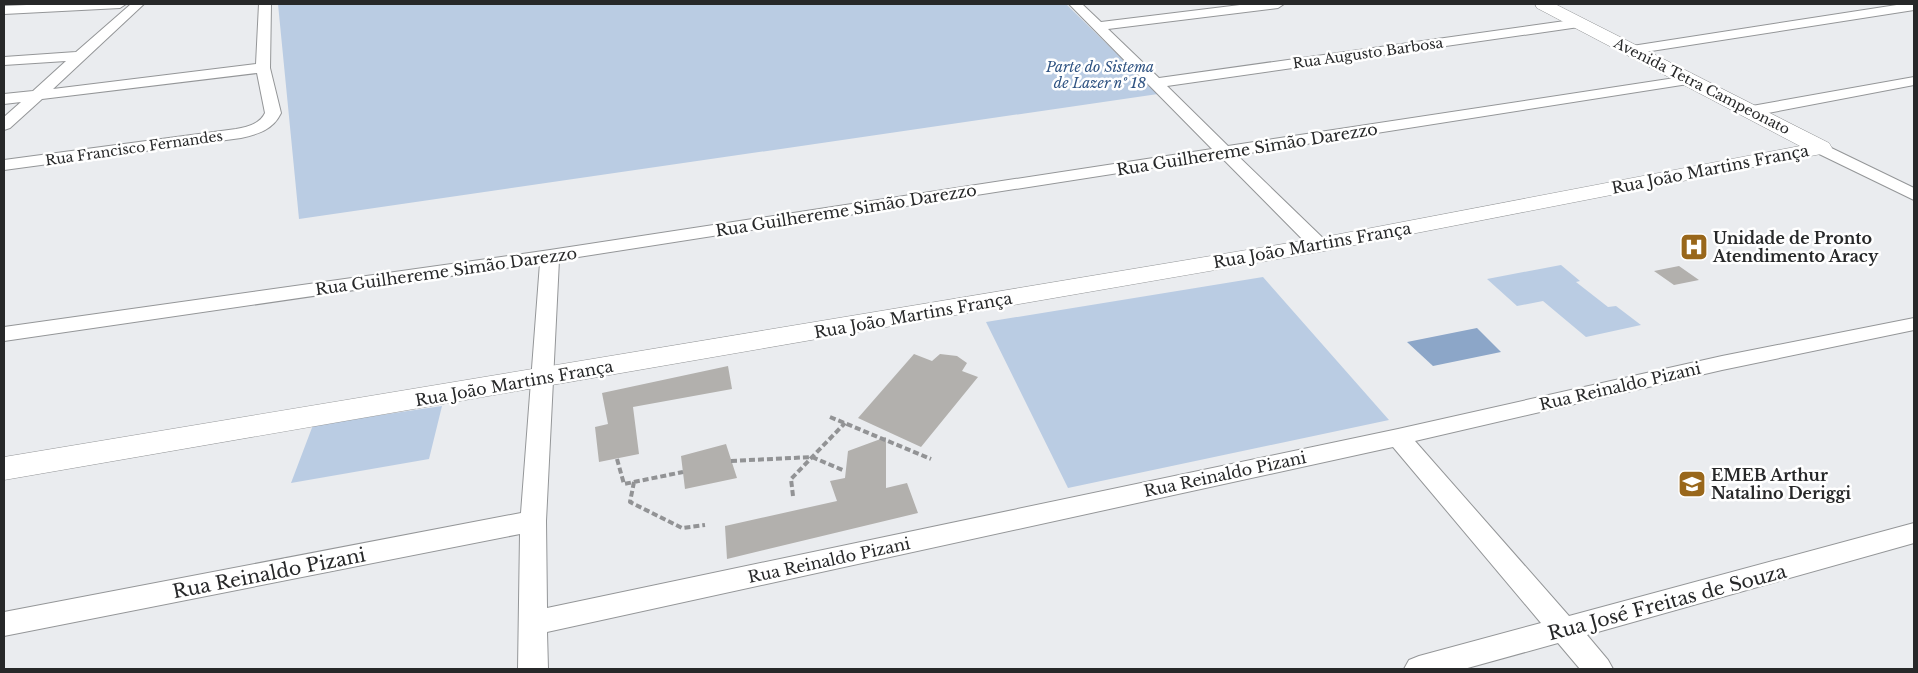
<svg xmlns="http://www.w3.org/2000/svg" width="1918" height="673" font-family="'Libre Baskerville',serif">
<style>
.green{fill:#bacce3}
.water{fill:#8ca6c8}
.building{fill:#b2b0ad}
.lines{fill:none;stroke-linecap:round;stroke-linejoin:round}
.street-casing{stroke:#949698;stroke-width:2}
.secondary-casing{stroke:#949698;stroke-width:1}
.path{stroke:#929395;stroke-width:4;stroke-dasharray:6 3;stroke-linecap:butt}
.street{fill:#fff;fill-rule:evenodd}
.secondary{fill:#fff;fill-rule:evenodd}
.labels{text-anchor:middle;stroke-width:5;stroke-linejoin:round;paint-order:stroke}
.far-street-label{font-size:14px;fill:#272829;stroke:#fff}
.far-park-label{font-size:14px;font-style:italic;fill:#2f5382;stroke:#fff}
.street-label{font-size:16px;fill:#272829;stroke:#fff}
.poi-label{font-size:16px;font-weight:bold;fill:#272829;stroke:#fff;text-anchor:start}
.near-street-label{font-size:19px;fill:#272829;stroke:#fff}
</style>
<rect width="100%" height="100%" fill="#eaecef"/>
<path class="green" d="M278,4H1066L1158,94L299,219Z
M1561,265L1580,281L1576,282L1608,307L1616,306L1641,325L1586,337L1543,301L1517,306L1487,279Z
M1263,277L1389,420L1068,488L986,322Z
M442,406L429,459L291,483L313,425Z"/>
<path class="water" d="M1477,328L1501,352L1433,366L1407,342Z"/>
<path class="building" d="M1679,266L1699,280L1674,285L1654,271Z
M914,354L932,361L940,354L957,356L967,363L962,371L978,377L921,447L858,418Z
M728,366L732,389L633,407L639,454L599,462L595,427L608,424L602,393Z
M886,437V488L907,483L918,513L727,559L725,526L837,501L830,481L845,478L848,451Z
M726,444L737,478L685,489L681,456Z"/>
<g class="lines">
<defs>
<path id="street" d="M49,4H126L120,8L4,14V6Z
M131,4H144L53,89L256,64L259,4H271L270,68L281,113C273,130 258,134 241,138L4,170V160L236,129C247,127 260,124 265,113L257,73L42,99L10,128L4,130V117L21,102L4,104V94L33,91L66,61L4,65V57L76,52Z
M1069,4H1082L1101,22L1248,4H1284L1278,8L1108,29L1159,78L1579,19L1586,23L1579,27L1167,86L1228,146L1688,76L1695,80L1688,84L1237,155L1326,241L1328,245L1326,249H1312L1221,157L559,260L546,521L547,608L1398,429L1722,356L1914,318V330L1722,370L1415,441L1569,616L1914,523V543L1587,635L1608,660L1613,669H1580L1558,643L1464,669H1404L1409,660L1419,656L1541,623L1393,447L547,632L548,669H518L520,534L4,636V612L521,513L540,263L4,341V327L550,250L1212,149Z
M1903,4H1914V10L1632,54L1625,50L1632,46Z
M1914,77V85L1752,116L1744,111L1752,106Z
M1821,143L1914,188V200L1815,152L1813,148L1815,144Z"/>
<path id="secondary" d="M1535,4H1555L1829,143L1832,148L1829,153L1821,154L1319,252L4,480V457L1319,238L1800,146L1537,8Z"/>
</defs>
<use href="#street" class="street-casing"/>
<use href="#secondary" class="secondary-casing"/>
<path class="path" d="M830,417L931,459
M617,459L624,484L683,472
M731,461L812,457L845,471
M634,482L630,502L682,528L705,525
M793,496L791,479L845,423"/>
<use href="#street" class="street"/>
<use href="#secondary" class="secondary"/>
</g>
<defs>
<symbol id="hospital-square" viewBox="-11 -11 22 22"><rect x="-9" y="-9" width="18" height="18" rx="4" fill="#99671b" stroke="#fff"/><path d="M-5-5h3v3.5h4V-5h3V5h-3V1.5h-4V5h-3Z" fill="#fff"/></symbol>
<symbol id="school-square" viewBox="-11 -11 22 22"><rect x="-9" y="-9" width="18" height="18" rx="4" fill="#99671b" stroke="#fff"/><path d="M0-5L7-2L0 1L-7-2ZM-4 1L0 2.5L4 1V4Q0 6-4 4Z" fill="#fff"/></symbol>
</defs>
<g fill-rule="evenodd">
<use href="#hospital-square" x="1678" y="231" width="32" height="32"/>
<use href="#school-square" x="1676" y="468" width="32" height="32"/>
</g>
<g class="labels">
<g class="far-street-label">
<text transform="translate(1368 53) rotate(-8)" y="5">Rua Augusto Barbosa</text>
<text transform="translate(1702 86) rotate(27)" y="5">Avenida Tetra Campeonato</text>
<text transform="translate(134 148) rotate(-8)" y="5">Rua Francisco Fernandes</text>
</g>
<g class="far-park-label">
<text x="1100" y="72">Parte do Sistema<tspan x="1100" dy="16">de Lazer nº 18</tspan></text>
</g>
<g class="street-label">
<text transform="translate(1247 149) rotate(-9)" y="6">Rua Guilhereme Simão Darezzo</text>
<text transform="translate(1710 169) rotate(-11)" y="6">Rua João Martins França</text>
<text transform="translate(846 210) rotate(-9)" y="6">Rua Guilhereme Simão Darezzo</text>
<text transform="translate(1312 245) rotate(-10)" y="6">Rua João Martins França</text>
<text transform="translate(446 271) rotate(-8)" y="6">Rua Guilhereme Simão Darezzo</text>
<text transform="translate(913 315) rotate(-10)" y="6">Rua João Martins França</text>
<text transform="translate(514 383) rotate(-10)" y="6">Rua João Martins França</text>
<text transform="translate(1620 386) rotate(-13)" y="6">Rua Reinaldo Pizani</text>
<text transform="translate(1225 474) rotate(-12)" y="6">Rua Reinaldo Pizani</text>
<text transform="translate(829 560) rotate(-12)" y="6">Rua Reinaldo Pizani</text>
</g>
<g class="poi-label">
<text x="1713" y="244">Unidade de Pronto<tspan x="1713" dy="18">Atendimento Aracy</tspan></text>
<text x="1711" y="481">EMEB Arthur<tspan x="1711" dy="18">Natalino Deriggi</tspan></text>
</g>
<g class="near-street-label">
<text transform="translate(269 573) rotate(-11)" y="7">Rua Reinaldo Pizani</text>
<text transform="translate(1667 602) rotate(-15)" y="7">Rua José Freitas de Souza</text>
</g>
</g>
<rect width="1918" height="673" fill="none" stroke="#272829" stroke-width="10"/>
</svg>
